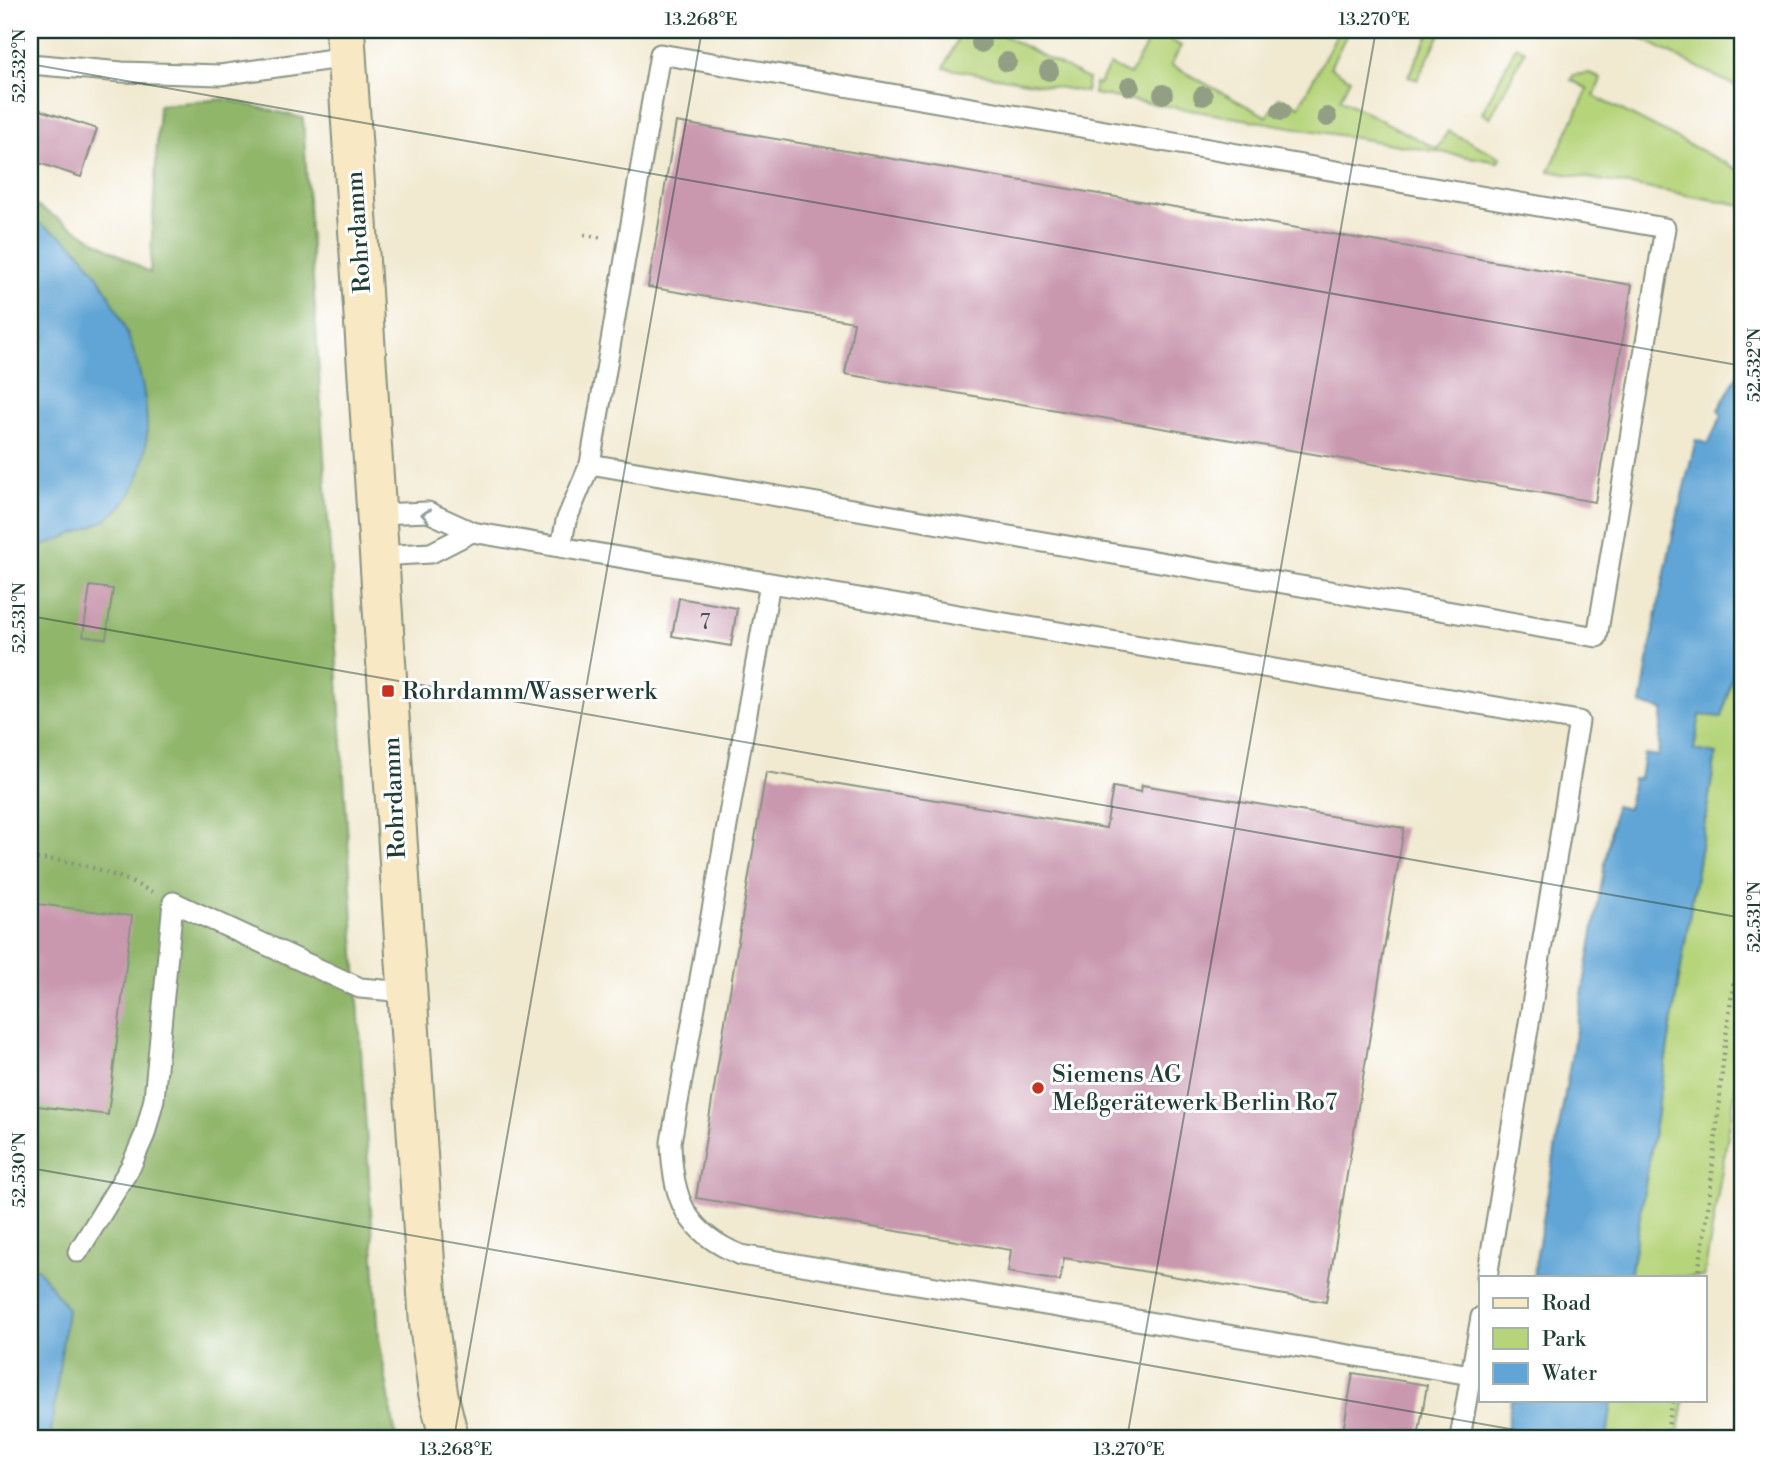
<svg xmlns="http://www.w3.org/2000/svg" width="1773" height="1468" font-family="'Libre Bodoni',serif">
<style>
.green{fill:#b6d47a;stroke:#6a8857;stroke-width:2}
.forest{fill:#90b66a;stroke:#587a4f;stroke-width:2}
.water{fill:#60a5d5;stroke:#407184;stroke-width:2}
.building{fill:#c998af}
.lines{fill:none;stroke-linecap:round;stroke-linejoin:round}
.service-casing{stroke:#889382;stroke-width:23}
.secondary-casing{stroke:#889382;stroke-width:42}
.path{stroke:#889382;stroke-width:4.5;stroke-dasharray:2 5;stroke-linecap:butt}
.service{stroke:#fff;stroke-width:19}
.secondary{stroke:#f8e8c3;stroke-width:38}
.tree{fill:#929f84}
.oneway{stroke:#8f9e9a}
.ticks{fill:none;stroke:#1f3d34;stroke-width:2;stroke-opacity:0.45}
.poi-dot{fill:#c8321e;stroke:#fff;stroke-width:2.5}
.labels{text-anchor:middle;stroke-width:6;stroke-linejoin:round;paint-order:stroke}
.number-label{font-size:21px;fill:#4a5453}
.street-label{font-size:24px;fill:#1f3d34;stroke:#fff}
.poi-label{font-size:24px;fill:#1f3d34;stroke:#fff;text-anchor:start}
.neatline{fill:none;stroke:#1f3d34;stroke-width:2.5}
.ticks-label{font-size:18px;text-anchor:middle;fill:#1f3d34}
</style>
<rect width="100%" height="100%" fill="#fff"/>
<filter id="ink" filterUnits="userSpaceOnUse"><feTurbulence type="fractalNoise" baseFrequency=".0143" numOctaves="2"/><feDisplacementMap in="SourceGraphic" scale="14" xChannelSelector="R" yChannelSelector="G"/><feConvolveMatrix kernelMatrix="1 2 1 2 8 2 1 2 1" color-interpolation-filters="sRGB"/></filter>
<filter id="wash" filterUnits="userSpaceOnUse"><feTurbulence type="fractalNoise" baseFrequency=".00686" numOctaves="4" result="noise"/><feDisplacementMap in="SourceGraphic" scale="28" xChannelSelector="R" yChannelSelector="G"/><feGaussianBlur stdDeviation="1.57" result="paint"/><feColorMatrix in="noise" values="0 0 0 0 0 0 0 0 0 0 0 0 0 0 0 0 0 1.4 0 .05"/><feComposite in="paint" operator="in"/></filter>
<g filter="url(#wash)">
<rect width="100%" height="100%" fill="#f1e9d0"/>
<path class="green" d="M962,30H1001L1000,34L1088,79L1086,92L944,68Z
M1154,30H1163L1161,35L1181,46L1171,65L1267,117L1279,97L1299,106L1339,30H1349L1330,67L1350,79L1340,99L1437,149L1448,131L1500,157L1499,162L1094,94L1095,83L1099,84L1110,65L1130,75Z
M1431,30H1442L1417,80L1408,76Z
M1624,30H1713L1743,42V90Z
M1516,46L1525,51L1490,118L1482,113Z
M1590,73L1601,79L1594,96L1743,172V205L1549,171L1588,89L1571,80L1573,75Z
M1743,650V1044L1704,1277H1630L1716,755L1693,750L1700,714L1722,717L1734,669Z
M1612,1400H1684L1678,1438H1607Z"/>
<path class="forest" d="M224,99L303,118L379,1338L396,1438H50L67,1308L37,1268L30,1267V552L52,540L78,249L30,218V202L150,273L159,105Z"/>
<path class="water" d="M30,218C45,228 67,237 79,251C131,309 186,460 108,518C94,529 50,541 30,552V440L34,407L30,400Z
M1743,365V650L1734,669L1722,717L1700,715L1694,750L1716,754L1630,1277H1533L1615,806L1628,809L1633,779H1640L1644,754L1658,756L1663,710L1641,704C1655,614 1673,527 1696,440L1708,444L1722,415L1718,410Z
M30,1267L37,1268L67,1308L50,1438H30Z
M1511,1400H1612L1607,1438H1505Z"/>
<g id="blocks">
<path class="building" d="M34,108L97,129L81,177L30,160V121Z
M676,122L1632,285L1595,502L845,374L854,322L648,287Z
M90,586L113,589L106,639L83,636Z
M679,598L737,608L731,646L672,636Z
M766,772L1106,828L1113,787L1141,792L1142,785L1404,828L1326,1302L1064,1258L1060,1281L1008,1272L1011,1250L696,1198Z
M30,903L132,916L108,1115L30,1105Z
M1353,1373L1427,1385L1418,1438H1342Z"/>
</g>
</g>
<g filter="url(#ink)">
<use href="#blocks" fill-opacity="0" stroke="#889382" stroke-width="2"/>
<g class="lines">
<defs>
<path id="service" d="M30,64L122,72L220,75L347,57
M377,514L428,512L472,532L1579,721L1487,1277
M561,547L566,521L590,464L1597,637L1665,228L660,54L590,464
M379,556L431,553L472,532
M770,583L671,1142C672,1199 686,1233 741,1255L1471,1375
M78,1252L131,1166L145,1134L154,1099L173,902L360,988L406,992
M1460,1438L1481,1317"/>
<path id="secondary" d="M345,30L429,1324L438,1393L449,1438"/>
</defs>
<use href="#service" class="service-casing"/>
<use href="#secondary" class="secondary-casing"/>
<path class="path" d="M1734,30L1743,33
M584,235L604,238
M30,859C73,858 114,873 152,892
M1697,1277C1719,1165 1717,1049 1743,938
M1666,1438L1673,1400"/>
<use href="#service" class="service"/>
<use href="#secondary" class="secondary"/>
</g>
<g class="tree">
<circle cx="981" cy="43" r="10"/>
<circle cx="1007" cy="62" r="10"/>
<circle cx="1049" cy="71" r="10"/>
<circle cx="1130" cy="86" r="10"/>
<circle cx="1163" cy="94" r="10"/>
<circle cx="1203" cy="96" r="10"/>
<circle cx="1281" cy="111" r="10"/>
<circle cx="1327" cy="117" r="10"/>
</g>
<defs><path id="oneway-chevron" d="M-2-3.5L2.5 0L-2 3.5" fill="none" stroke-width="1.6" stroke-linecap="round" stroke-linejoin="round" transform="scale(1.75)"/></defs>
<use class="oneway" href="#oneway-chevron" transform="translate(426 515) rotate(-170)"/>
</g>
<path class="ticks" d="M30,64L1743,366M30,616L1743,918M30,1168L1561,1438M454,1438L702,30M1127,1438L1376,30"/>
<g class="poi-dot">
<rect x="381" y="684" width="14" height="14" rx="3.5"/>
<circle cx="1038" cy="1088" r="7"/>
</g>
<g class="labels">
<g class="number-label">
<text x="705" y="629">7</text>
</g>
<g class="street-label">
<text transform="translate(358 232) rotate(-94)" y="8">Rohrdamm</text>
<text transform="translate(394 798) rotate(-93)" y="8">Rohrdamm</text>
</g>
<g class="poi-label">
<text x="402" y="699">Rohrdamm/Wasserwerk</text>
<text x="1052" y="1082">Siemens AG<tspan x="1052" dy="28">Meßgerätewerk Berlin Ro7</tspan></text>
</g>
</g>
<rect width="1773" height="1468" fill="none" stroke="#fff" stroke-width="77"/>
<rect x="1479" y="1276" width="228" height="126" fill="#ffffff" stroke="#a5b1ae" stroke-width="2"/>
<rect x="1493" y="1298" width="35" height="10" fill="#f8e8c3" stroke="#a5b1ae" stroke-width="2"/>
<text x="1542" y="1310" font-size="21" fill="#1f3d34">Road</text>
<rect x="1493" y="1328" width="35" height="21" fill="#b6d47a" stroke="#a5b1ae" stroke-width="2"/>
<text x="1542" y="1346" font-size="21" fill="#1f3d34">Park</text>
<rect x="1493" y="1363" width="35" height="21" fill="#60a5d5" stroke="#a5b1ae" stroke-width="2"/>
<text x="1542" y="1380" font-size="21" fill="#1f3d34">Water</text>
<rect x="38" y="38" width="1696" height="1392" class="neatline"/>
<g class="ticks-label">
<text x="701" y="25">13.268°E</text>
<text x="1374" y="25">13.270°E</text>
<text transform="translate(19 66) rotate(-90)" y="6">52.532°N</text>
<text transform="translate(1754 365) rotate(-90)" y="6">52.532°N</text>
<text transform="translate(19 618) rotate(-90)" y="6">52.531°N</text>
<text transform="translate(1754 917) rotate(-90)" y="6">52.531°N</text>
<text transform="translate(19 1170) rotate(-90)" y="6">52.530°N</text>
<text x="456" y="1455">13.268°E</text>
<text x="1129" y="1455">13.270°E</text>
</g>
</svg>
